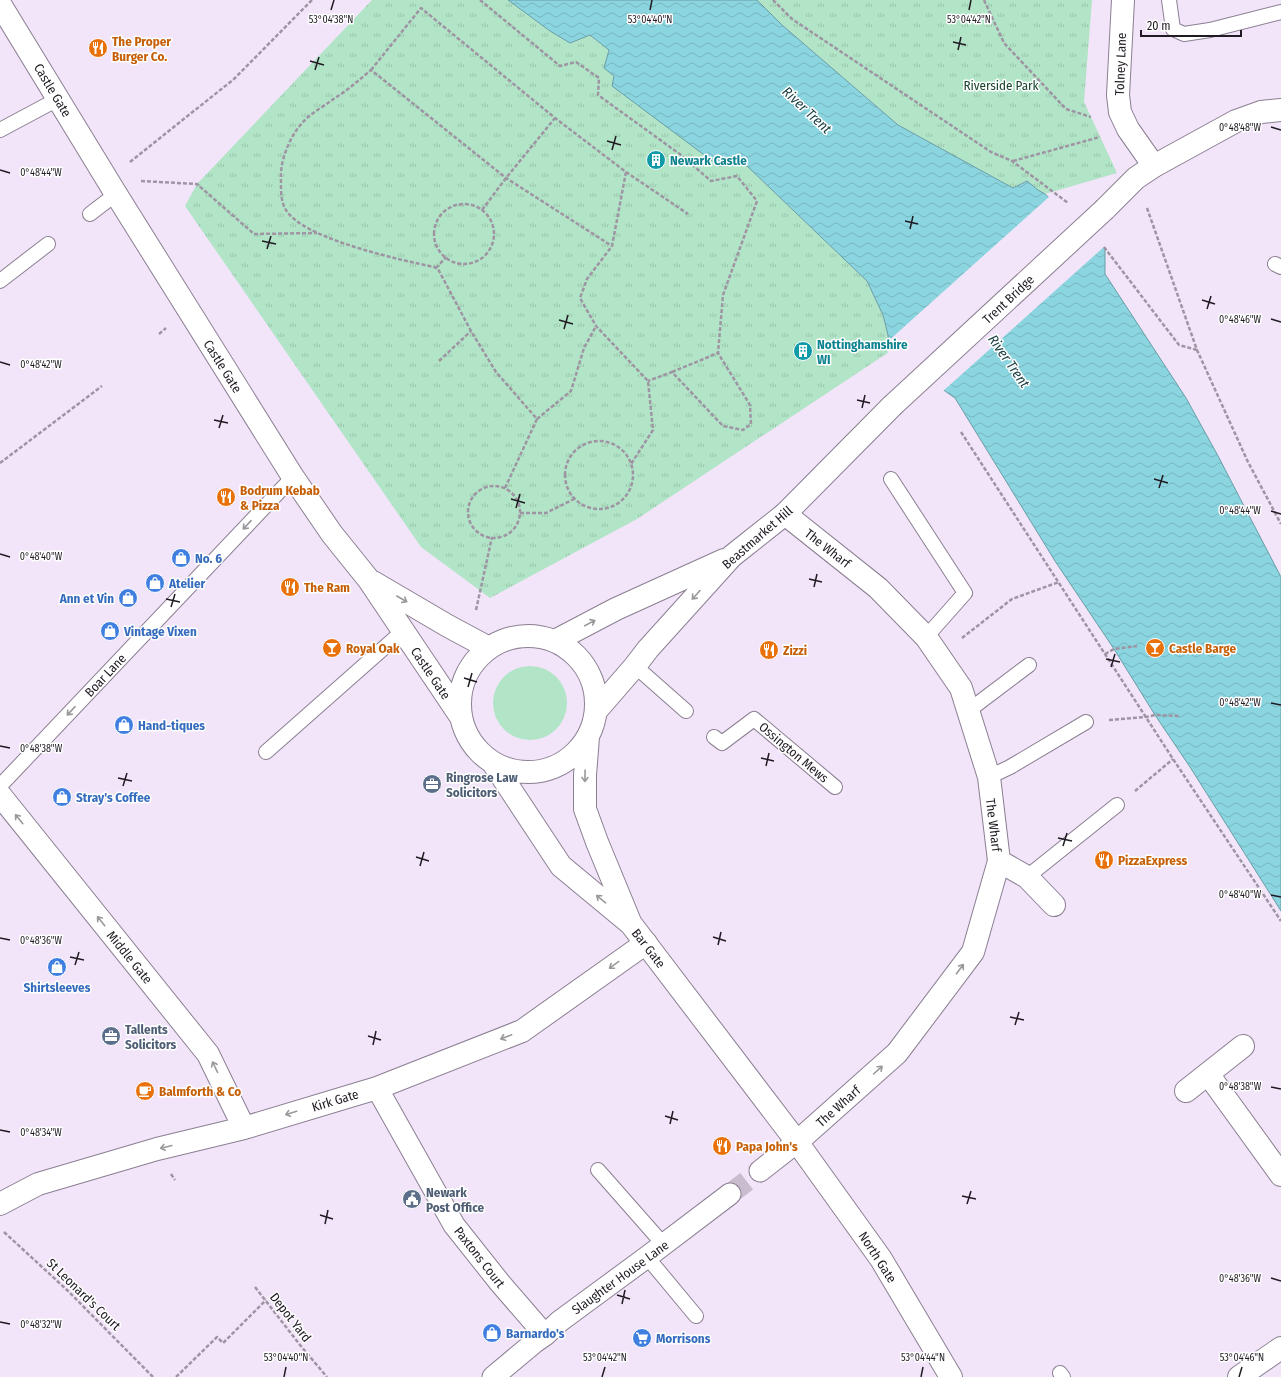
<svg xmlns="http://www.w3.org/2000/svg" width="1281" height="1377" font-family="'Fira Sans Condensed',sans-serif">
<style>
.green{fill:#b2e5c7}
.park{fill:url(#park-tufts)}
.water{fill:url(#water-waves);stroke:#6a9da7}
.pier{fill:#f2e5f9}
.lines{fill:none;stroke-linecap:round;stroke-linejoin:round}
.pedestrian-tunnel{stroke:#c8bdce;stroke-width:21;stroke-dasharray:21 10;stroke-linecap:butt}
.service-casing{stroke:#8b7f92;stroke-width:16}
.pedestrian-casing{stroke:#8b7f92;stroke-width:23}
.minor-casing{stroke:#8b7f92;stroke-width:24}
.secondary-casing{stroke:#8b7f92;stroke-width:24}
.path{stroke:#9e94a3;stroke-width:2.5;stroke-dasharray:4 2;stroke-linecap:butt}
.service{stroke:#fff;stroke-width:14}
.pedestrian{stroke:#fff;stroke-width:21}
.minor{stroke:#fff;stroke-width:22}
.secondary{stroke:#fff;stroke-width:22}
.secondary-bridge-casing{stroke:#8b7f92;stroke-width:24;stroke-linecap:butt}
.secondary-bridge{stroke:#fff;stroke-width:22}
.oneway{stroke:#9b989c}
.ticks{fill:none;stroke:#201b23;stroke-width:1.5}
.labels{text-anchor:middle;stroke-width:3;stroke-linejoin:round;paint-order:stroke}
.food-label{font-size:13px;font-weight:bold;fill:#c56008;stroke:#fff;text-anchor:start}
.street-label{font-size:13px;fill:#201b23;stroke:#fff}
.park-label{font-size:13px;fill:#17442e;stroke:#fff}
.culture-label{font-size:13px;font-weight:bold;fill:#0d838f;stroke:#fff;text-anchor:start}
.shop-label{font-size:13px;font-weight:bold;fill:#366cbe;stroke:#fff;text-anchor:start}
.service-label{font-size:13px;font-weight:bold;fill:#4e5e75;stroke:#fff;text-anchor:start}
.water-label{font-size:14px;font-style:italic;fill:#1e4247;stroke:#fff}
.ticks-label{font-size:10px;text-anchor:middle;fill:#201b23;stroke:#fff;stroke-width:3;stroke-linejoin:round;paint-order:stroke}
</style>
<defs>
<pattern id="park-tufts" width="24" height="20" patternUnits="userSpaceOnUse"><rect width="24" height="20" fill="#b2e5c7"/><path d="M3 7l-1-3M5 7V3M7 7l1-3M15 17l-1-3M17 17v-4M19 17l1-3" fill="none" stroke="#99c4ab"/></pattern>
<pattern id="water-waves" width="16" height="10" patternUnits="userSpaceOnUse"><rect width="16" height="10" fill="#8ad5df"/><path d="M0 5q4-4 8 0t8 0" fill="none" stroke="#77b6bf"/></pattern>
</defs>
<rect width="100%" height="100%" fill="#f2e5f9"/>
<path class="green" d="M493 703a37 37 0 1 1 74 0a37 37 0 1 1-74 0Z"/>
<path class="park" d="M372,0H508L550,31L570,43L590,35L609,50L604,68L615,76L719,166L746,165L867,281L883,315L888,335L889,352L637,519L490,598L421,547L185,206L197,184Z
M757,0H1092L1084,102L1117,173L1045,194L1038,190L1027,181L1013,188L898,125L782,25Z"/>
<path class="water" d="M508,0H757L782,25L898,125L1013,188L1027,181L1038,190L1045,194L1105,248V274L1186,398L1217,454L1281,577V911L1190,767L1155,715L1114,649L1055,561L955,398L889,352L888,335L883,315L867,281L746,165L719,166L612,86L614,76L604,68L609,50L590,35L570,43L550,31Z"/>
<path class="pier" d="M1050,196L1105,246L942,392L888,353L886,343Z"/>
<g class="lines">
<path class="pedestrian-tunnel" d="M730,1194L760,1171"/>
<defs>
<path id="service" d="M1169,0L1173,29L1184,34L1210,30L1281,12
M0,130L58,99
M90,214L116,194
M1275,264L1281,267
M0,281L48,244
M891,479L965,593L926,637
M635,666L686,711
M968,711L1029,665
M714,737L722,743L754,719L835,787
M266,752L403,631
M989,777L1010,767L1086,722
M0,786L293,477
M1027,877L1117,805
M598,1170L664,1245
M647,1257L696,1316
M1060,1373L1063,1377"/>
<path id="pedestrian" d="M377,1088L454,1225L500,1283L545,1335
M760,1171L797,1142
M493,1377L535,1342L545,1335L560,1321L647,1257L730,1194"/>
<path id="minor" d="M1123,0L1118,95L1120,112L1128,129L1154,166
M785,514L878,588L926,637L961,688L989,777L999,861L973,952L897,1053L797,1142
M0,795L208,1054L244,1128
M999,861L1027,877L1054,905
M1208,1074L1281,1175
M1186,1091L1243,1046
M0,1204L38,1184L157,1149L244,1128L377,1088L522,1031L646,943
M1239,1377L1281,1348"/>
<path id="secondary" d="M0,4L116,194L293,477L332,534L369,580L461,717
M1105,209L1136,178L1154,166L1236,121L1261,112L1281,110
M373,582L448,626L489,648
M460 704a68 68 0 1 1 136 0a68 68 0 1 1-136 0Z
M555,641L616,609L724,560
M596,711L635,666L648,649L732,556L785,514L892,406
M588,737L585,775V809L597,842L630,922
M493,763L561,866L631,924L797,1142L881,1259L951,1377"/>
</defs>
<use href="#service" class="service-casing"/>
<use href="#pedestrian" class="pedestrian-casing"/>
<use href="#minor" class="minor-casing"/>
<use href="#secondary" class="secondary-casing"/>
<path class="path" d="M480,0L560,66L576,62L599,78L598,95L681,155L711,181L737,176L757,201L723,295L718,353L750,405L751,424L743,430L723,426L672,372L648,381
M773,0L792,19L991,152L1012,161L1068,203
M984,0L1004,43L1066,109L1091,117
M371,70L421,8L555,118L626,172L688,214
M1013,161L1100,137
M130,162L234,79L312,0
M626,172L612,246L587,279L580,298L596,326L648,381L653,430L631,464
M141,181L197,184L254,234L317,233
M434 234a30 30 0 1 1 60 0a30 30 0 1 1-60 0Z
M1147,208L1197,350L1248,462L1281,524
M482,210L506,178L555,118
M1104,247L1179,345L1197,350
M436,268L446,257
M159,334L166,328
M439,361L471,331
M672,372L718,353
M537,419L571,391L584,348L596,326
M961,432L1173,759L1281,921
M565 475a34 34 0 1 1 68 0a34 34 0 1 1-68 0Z
M0,463L102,386
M468 512a26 26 0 1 1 52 0a26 26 0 1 1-52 0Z
M505,488L537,419L496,372L471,331L438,269L434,267C401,260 303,239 286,210C280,201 281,187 281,177C280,159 292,132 305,120C314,111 326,105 335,98C348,90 359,80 371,70L506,178L612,246
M520,513H546L574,499
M476,610L492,537
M962,638L1012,599L1059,582
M1105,654L1114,649L1137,646
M1109,720L1146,717L1155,715L1180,716
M1135,791L1173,759
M171,1174L175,1180
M4,1232L67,1290L153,1377
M255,1287L300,1345L327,1377
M176,1377L217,1337L223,1343L266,1300"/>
<use href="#service" class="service"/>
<use href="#pedestrian" class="pedestrian"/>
<use href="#minor" class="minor"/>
<use href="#secondary" class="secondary"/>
<defs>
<path id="secondary-bridge" d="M892,406L1105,209"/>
</defs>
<use href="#secondary-bridge" class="secondary-bridge-casing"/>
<use href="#secondary-bridge" class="secondary-bridge"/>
</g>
<defs><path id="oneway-shaft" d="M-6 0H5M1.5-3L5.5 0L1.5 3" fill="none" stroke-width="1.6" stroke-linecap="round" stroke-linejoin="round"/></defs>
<g class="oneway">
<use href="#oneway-shaft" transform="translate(247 525) rotate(133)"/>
<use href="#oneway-shaft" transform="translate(696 595) rotate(132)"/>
<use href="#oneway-shaft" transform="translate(402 599) rotate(30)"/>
<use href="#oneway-shaft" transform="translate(590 623) rotate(-28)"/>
<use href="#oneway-shaft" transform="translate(71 711) rotate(133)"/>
<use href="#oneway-shaft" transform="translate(585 776) rotate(91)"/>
<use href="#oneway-shaft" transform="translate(19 819) rotate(-129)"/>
<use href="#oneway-shaft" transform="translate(601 899) rotate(-140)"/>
<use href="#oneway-shaft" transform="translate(101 921) rotate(-129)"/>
<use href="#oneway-shaft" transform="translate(614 965) rotate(144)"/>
<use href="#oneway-shaft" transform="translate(960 969) rotate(-53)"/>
<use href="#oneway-shaft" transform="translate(506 1037) rotate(159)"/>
<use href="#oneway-shaft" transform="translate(215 1067) rotate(-116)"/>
<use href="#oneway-shaft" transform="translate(878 1070) rotate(-42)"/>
<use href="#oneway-shaft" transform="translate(291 1113) rotate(163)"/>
<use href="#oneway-shaft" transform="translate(166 1147) rotate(166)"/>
</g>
<path class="ticks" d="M331,10L334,0M650,10L652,0M969,10L971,0M953,42L966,45M958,50L961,37M310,61L324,65M315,70L319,57M1271,127L1281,130M607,141L621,145M612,150L616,136M0,170L10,173M905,221L918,224M910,229L913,216M262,241L276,244M267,249L271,236M1202,300L1215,304M1207,309L1211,296M1271,319L1281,322M559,320L573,324M564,329L568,315M0,362L10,365M857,400L870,403M862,408L865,395M214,420L228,423M219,428L223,415M1154,479L1168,483M1159,488L1163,475M511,499L525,503M516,508L520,494M1271,511L1281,514M0,554L10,557M809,579L822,582M814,587L817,574M166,599L180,602M171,607L175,594M1106,659L1120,662M1111,667L1115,654M464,678L477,682M468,687L472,673M1271,703L1281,705M0,746L10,748M761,758L774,761M766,766L769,753M118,778L132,781M123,786L127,773M1058,838L1072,841M1063,846L1067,833M416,857L429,861M420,866L424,852M1271,895L1281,897M713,937L726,941M0,938L10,940M718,945L721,932M70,957L84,960M75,965L79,952M1010,1017L1024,1020M1015,1025L1019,1012M368,1036L381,1040M373,1045L376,1031M1271,1087L1281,1089M665,1116L678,1120M670,1124L673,1111M0,1130L10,1132M962,1196L976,1199M967,1204L971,1191M320,1215L333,1219M325,1224L328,1210M1271,1278L1281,1281M617,1295L630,1299M622,1304L625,1290M0,1322L10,1324M284,1377L286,1367M602,1377L605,1367M921,1377L923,1367M1239,1377L1242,1367"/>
<defs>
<symbol id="restaurant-disc" viewBox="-11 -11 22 22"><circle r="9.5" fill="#e8710a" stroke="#fff"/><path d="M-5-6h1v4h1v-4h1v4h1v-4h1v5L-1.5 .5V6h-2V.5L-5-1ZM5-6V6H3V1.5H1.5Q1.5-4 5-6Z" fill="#fff"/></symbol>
<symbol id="building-disc" viewBox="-11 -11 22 22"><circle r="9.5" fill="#0f9aa8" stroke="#fff"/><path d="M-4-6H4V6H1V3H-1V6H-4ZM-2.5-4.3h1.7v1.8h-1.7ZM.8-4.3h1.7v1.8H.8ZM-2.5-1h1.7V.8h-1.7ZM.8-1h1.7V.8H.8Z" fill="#fff"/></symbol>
<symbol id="shop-disc" viewBox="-11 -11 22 22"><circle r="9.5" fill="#3f7fe0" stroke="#fff"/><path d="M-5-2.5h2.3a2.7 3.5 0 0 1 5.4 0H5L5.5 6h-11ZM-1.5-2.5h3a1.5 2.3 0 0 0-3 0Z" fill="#fff"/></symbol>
<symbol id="bar-disc" viewBox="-11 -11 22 22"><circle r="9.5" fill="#e8710a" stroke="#fff"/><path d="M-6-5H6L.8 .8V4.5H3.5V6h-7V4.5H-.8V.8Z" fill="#fff"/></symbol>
<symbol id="office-disc" viewBox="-11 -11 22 22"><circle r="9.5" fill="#5c6f8a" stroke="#fff"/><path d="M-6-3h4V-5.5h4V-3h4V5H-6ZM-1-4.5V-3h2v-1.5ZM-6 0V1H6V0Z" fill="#fff"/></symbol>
<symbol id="cafe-disc" viewBox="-11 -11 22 22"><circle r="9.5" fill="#e8710a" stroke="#fff"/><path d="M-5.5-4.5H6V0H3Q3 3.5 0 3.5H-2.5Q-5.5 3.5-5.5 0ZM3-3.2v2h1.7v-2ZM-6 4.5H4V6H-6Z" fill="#fff"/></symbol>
<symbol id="civic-disc" viewBox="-11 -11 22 22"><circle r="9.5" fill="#5c6f8a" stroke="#fff"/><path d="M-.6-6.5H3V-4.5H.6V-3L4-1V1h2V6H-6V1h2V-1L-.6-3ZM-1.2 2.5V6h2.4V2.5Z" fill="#fff"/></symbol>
<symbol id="supermarket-disc" viewBox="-11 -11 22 22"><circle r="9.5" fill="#3f7fe0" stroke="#fff"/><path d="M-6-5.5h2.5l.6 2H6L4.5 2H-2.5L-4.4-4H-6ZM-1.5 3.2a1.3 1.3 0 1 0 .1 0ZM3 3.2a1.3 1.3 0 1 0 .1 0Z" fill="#fff"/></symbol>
</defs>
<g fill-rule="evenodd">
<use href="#restaurant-disc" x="87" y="37" width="22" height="22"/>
<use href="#building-disc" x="645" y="149" width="22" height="22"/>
<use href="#building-disc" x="792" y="340" width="22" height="22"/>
<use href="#restaurant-disc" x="215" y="486" width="22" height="22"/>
<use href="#shop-disc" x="170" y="547" width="22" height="22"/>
<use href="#shop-disc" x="144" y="572" width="22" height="22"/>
<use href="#restaurant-disc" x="279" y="576" width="22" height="22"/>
<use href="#shop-disc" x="117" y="587" width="22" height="22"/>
<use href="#shop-disc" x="99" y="620" width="22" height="22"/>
<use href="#bar-disc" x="321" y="637" width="22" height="22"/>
<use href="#bar-disc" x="1144" y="637" width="22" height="22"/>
<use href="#restaurant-disc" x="758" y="639" width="22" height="22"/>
<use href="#shop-disc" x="113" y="714" width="22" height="22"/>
<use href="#office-disc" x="421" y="773" width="22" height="22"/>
<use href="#shop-disc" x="51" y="786" width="22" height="22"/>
<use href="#restaurant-disc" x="1093" y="849" width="22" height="22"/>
<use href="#shop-disc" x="46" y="956" width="22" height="22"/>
<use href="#office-disc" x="100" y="1025" width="22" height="22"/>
<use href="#cafe-disc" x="134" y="1080" width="22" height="22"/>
<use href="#restaurant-disc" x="711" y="1135" width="22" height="22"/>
<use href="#civic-disc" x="401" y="1188" width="22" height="22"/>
<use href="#shop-disc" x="481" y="1322" width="22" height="22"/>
<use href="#supermarket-disc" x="631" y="1327" width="22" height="22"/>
</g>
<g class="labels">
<g class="food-label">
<text x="112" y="46">The Proper<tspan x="112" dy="15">Burger Co.</tspan></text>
<text x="240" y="495">Bodrum Kebab<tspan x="240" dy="15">&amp; Pizza</tspan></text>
<text x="304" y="592">The Ram</text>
<text x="346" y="653">Royal Oak</text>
<text x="1169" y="653">Castle Barge</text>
<text x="783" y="655">Zizzi</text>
<text x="1118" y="865">PizzaExpress</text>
<text x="159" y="1096">Balmforth &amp; Co</text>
<text x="736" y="1151">Papa John's</text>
</g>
<g class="street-label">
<text transform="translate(1120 64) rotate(-88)" y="5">Tolney Lane</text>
<text transform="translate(53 90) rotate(59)" y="5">Castle Gate</text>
<text transform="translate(1008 299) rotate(-43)" y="5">Trent Bridge</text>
<text transform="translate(223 366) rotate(58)" y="5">Castle Gate</text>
<text transform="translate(757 537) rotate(-41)" y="5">Beastmarket Hill</text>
<text transform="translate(828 548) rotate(38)" y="5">The Wharf</text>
<text transform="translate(431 673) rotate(56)" y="5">Castle Gate</text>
<text transform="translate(105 675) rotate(-47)" y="5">Boar Lane</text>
<text transform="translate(794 752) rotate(40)" y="5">Ossington Mews</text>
<text transform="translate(994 825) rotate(83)" y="5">The Wharf</text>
<text transform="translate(649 948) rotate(52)" y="5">Bar Gate</text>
<text transform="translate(130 957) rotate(51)" y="5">Middle Gate</text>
<text transform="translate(335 1100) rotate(-17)" y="5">Kirk Gate</text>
<text transform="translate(838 1106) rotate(-42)" y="5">The Wharf</text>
<text transform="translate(480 1257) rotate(52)" y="5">Paxtons Court</text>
<text transform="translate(878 1257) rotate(57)" y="5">North Gate</text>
<text transform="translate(620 1277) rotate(-36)" y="5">Slaughter House Lane</text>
<text transform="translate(84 1294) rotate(44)" y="5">St Leonard's Court</text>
<text transform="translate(291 1317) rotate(52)" y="5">Depot Yard</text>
</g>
<g class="park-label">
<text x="1001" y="90">Riverside Park</text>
</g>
<g class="culture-label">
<text x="670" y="165">Newark Castle</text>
<text x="817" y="349">Nottinghamshire<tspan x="817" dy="15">WI</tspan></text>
</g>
<g class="shop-label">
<text x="195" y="563">No. 6</text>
<text x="169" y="588">Atelier</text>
<text x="114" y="603" text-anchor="end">Ann et Vin</text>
<text x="124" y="636">Vintage Vixen</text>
<text x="138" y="730">Hand-tiques</text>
<text x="76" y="802">Stray's Coffee</text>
<text x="57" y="992" text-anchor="middle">Shirtsleeves</text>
<text x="506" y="1338">Barnardo's</text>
<text x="656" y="1343">Morrisons</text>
</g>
<g class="service-label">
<text x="446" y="782">Ringrose Law<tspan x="446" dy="15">Solicitors</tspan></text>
<text x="125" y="1034">Tallents<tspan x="125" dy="15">Solicitors</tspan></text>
<text x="426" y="1197">Newark<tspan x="426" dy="15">Post Office</tspan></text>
</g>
<g class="water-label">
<text transform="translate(807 110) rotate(43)" y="5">River Trent</text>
<text transform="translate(1009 361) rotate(55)" y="5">River Trent</text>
</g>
</g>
<g class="ticks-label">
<text x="331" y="23">53°04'38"N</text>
<text x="650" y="23">53°04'40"N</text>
<text x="969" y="23">53°04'42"N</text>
<text x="1240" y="131">0°48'48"W</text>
<text x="41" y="176">0°48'44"W</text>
<text x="1240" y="323">0°48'46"W</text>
<text x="41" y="368">0°48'42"W</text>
<text x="1240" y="514">0°48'44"W</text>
<text x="41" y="560">0°48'40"W</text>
<text x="1240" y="706">0°48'42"W</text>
<text x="41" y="752">0°48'38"W</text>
<text x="1240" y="898">0°48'40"W</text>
<text x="41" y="944">0°48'36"W</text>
<text x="1240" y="1090">0°48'38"W</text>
<text x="41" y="1136">0°48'34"W</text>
<text x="1240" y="1282">0°48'36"W</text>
<text x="41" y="1328">0°48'32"W</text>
<text x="286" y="1361">53°04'40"N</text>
<text x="605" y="1361">53°04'42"N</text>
<text x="923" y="1361">53°04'44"N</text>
<text x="1242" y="1361">53°04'46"N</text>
</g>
<path d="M1141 30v6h100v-6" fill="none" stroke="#201b23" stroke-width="2"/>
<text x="1147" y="30" font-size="12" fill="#201b23" stroke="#ffffff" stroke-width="3" paint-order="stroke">20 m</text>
</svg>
